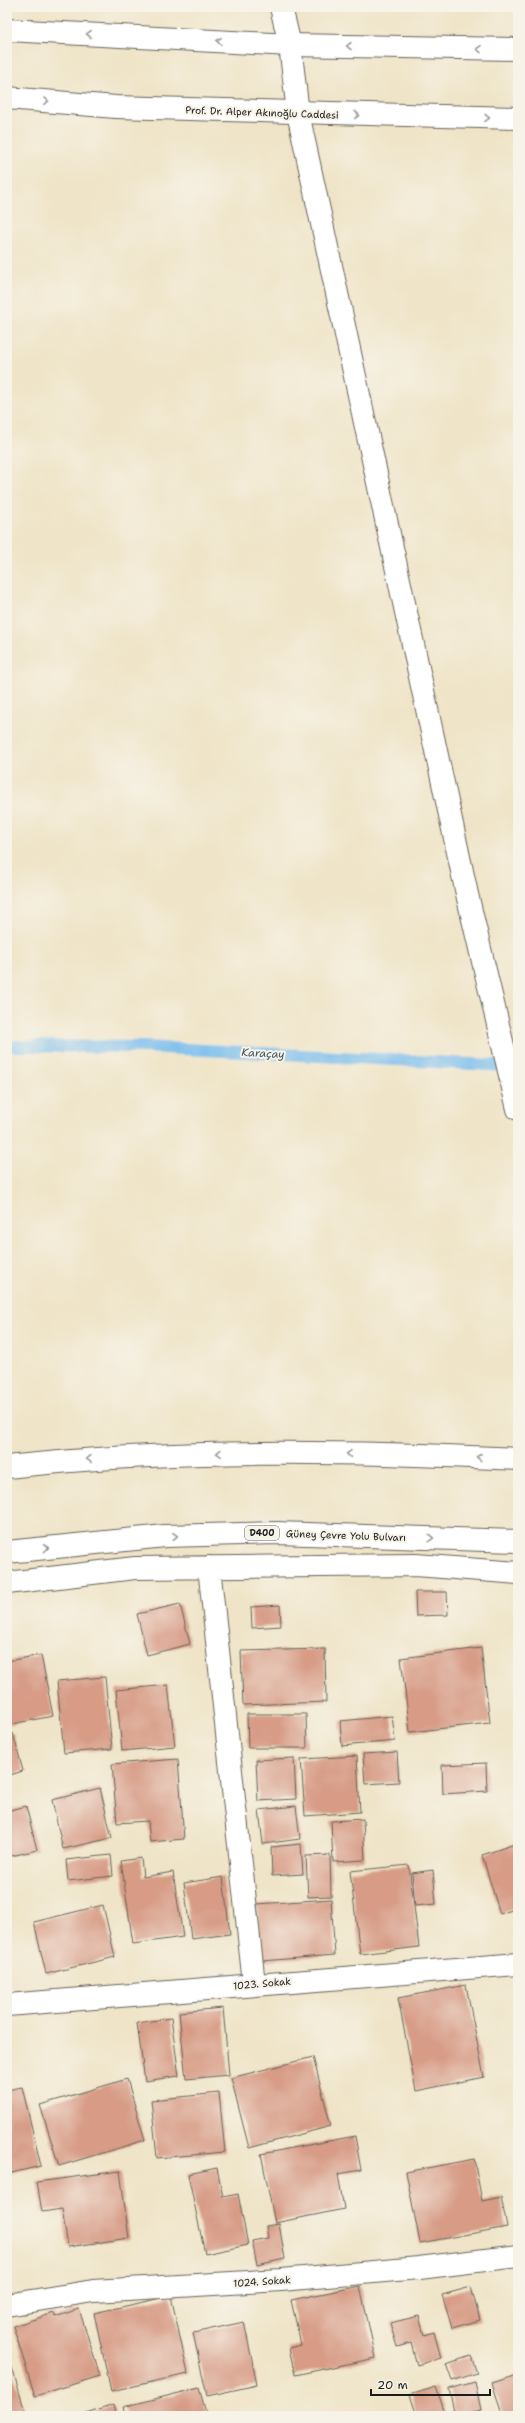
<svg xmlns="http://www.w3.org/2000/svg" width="525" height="2423" font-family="'Shantell Sans',sans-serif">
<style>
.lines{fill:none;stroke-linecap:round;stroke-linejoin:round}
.stream{stroke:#76bbed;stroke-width:12}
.building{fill:#d79b86}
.minor-casing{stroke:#666258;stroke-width:24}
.tertiary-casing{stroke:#666258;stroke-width:24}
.trunk-casing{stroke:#666258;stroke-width:24}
.minor{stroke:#fff;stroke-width:22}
.tertiary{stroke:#fff;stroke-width:22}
.trunk{stroke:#fff;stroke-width:22}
.oneway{stroke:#999}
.labels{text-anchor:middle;stroke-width:4;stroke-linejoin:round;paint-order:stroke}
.shield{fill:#f7f3e8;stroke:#5e5c59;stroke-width:1}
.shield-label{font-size:9px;font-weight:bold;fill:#1c1c1c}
.street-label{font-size:10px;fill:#1c1c1c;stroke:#f7f3e8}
.water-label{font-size:11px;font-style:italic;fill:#3c5465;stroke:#f7f3e8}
</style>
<rect width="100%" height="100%" fill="#f7f3e8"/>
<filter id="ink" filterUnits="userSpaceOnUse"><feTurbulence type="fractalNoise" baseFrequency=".025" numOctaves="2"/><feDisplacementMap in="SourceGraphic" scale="8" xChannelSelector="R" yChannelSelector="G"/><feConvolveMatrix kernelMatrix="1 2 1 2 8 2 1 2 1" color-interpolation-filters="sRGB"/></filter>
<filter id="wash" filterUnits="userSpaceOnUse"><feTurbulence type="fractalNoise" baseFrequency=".012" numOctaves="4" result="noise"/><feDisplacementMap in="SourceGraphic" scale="16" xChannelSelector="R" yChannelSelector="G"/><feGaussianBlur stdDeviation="0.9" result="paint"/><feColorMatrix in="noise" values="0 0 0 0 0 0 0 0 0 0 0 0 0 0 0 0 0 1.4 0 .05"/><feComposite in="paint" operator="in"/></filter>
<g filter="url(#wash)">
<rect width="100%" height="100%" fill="#efe4c7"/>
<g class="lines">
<path class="stream" d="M7,1046L145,1047L511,1066"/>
</g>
<g id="blocks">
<path class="building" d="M415,1592H447L448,1615L416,1616Z
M180,1604L190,1644L147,1655L137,1614Z
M280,1605L281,1626L252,1628L251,1607Z
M481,1648L490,1723L410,1732L401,1658Z
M325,1649L326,1702L243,1705L241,1651Z
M41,1655L53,1716L7,1725V1661Z
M105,1677L112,1749L64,1753L57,1681Z
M168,1685L175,1746L122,1751L116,1690Z
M247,1714H306L307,1748H248Z
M392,1716L395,1741L342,1746L340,1721Z
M13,1733L23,1771L7,1776V1735Z
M397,1752L399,1782L365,1784L363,1754Z
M357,1756L360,1812L305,1816L301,1759Z
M294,1758L296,1799L258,1801L256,1760Z
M178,1759L184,1839L150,1842L148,1821L117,1823L112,1764Z
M486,1763L487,1791L443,1794L442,1765Z
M100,1788L112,1838L63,1849L52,1800Z
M26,1806L37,1850L7,1857V1811Z
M296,1806L300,1839L263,1844L259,1810Z
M363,1819L365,1860L333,1862L331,1821Z
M518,1843V1908L500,1914L482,1855Z
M301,1844L303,1874L272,1876L271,1847Z
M111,1855L113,1876L68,1881L66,1860Z
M330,1855L331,1896L308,1897L306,1856Z
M141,1858L143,1877L173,1872L183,1937L133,1944L121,1861Z
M409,1865L419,1947L360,1954L350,1871Z
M433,1870L436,1904L415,1906L412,1873Z
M223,1877L230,1934L191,1939L184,1883Z
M331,1899L335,1955L262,1961L257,1904Z
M103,1905L115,1957L46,1974L34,1922Z
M466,1985L484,2077L416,2091L398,1998Z
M223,2008L229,2075L186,2079L179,2012Z
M171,2018L179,2076L145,2081L137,2023Z
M313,2057L331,2126L249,2148L231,2078Z
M127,2079L145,2140L59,2166L40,2105Z
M22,2087L41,2166L7,2174V2090Z
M219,2093L225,2152L157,2158L151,2100Z
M355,2136L361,2170L338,2174L344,2209L275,2223L261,2154Z
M474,2159L482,2201L501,2197L507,2227L420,2243L406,2172Z
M217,2168L223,2197L238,2194L248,2245L205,2254L188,2174Z
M120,2171L129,2238L68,2247L62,2209L42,2212L37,2182Z
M279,2224L285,2259L257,2265L252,2241L268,2238L266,2226Z
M360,2286L376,2358L295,2375L289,2348L301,2345L291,2300Z
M471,2287L480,2320L452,2328L442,2295Z
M171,2296L188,2374L111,2391L94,2313Z
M79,2309L100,2376L35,2396L13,2326L54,2313L55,2317Z
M419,2316L424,2335L434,2332L441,2358L417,2365L411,2343L397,2347L390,2323Z
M244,2322L257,2385L207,2396L193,2333Z
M7,2341L11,2355L7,2356Z
M471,2356L477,2373L452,2381L446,2364Z
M11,2364L26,2415L24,2416H7V2365Z
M518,2375V2416H503L492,2383Z
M475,2382L481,2410L455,2416L449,2389Z
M436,2387L446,2416H417L410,2395Z
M199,2388L207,2416H125L123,2407Z
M113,2405L116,2416H80Z"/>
</g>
</g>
<g filter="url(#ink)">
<use href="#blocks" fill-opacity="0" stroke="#666258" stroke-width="1"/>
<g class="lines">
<defs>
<path id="minor" d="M7,30L290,45L518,49
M7,98L116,107L518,118
M209,1567L254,1984
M7,1583L135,1568L416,1565L518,1573
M7,2005L518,1964
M7,2305L93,2291L281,2280L419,2268L518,2256"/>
<path id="tertiary" d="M281,7L290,45L298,113L467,894L518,1109"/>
<path id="trunk" d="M7,1467C176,1448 348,1451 518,1459
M7,1552L165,1536L277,1533L518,1541"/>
</defs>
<use href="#minor" class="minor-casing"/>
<use href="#tertiary" class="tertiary-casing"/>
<use href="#trunk" class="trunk-casing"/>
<use href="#minor" class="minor"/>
<use href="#tertiary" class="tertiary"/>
<use href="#trunk" class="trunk"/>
</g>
<defs><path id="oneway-chevron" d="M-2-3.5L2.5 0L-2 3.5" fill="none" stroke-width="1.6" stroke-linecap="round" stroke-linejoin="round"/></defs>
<g class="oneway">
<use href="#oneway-chevron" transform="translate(89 34) rotate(-177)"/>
<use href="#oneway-chevron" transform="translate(219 41) rotate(-177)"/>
<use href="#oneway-chevron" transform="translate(349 46) rotate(-179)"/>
<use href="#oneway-chevron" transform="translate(479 49) rotate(-179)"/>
<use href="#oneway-chevron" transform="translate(46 101) rotate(5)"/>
<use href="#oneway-chevron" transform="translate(357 115) rotate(2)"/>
<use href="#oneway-chevron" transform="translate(487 118) rotate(1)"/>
<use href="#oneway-chevron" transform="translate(219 1453) rotate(178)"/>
<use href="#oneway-chevron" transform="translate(349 1454) rotate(-179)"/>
<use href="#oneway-chevron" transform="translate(479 1457) rotate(-177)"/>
<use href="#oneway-chevron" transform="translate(89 1459) rotate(178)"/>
<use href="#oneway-chevron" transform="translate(175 1536) rotate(-2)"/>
<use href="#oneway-chevron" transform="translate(431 1538) rotate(2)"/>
<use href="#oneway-chevron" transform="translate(46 1548) rotate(-7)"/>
</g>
</g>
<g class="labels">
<rect class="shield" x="245" y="1526" width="34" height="14" rx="3"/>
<g class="shield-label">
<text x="262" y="1536">D400</text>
</g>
<g class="street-label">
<text transform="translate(262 112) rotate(2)" y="4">Prof. Dr. Alper Akınoğlu Caddesi</text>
<text transform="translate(346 1535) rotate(2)" y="4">Güney Çevre Yolu Bulvarı</text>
<text transform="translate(262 1983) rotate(-5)" y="4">1023. Sokak</text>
<text transform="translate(262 2281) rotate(-4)" y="4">1024. Sokak</text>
</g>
<g class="water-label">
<text transform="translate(263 1053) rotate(3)" y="4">Karaçay</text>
</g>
</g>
<rect width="525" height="2423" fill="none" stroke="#f7f3e8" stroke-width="24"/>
<path d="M371 2389v6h119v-6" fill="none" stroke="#1c1c1c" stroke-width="2"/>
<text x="377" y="2389" font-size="12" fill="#1c1c1c" stroke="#f7f3e8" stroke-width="3" paint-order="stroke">20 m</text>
</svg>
